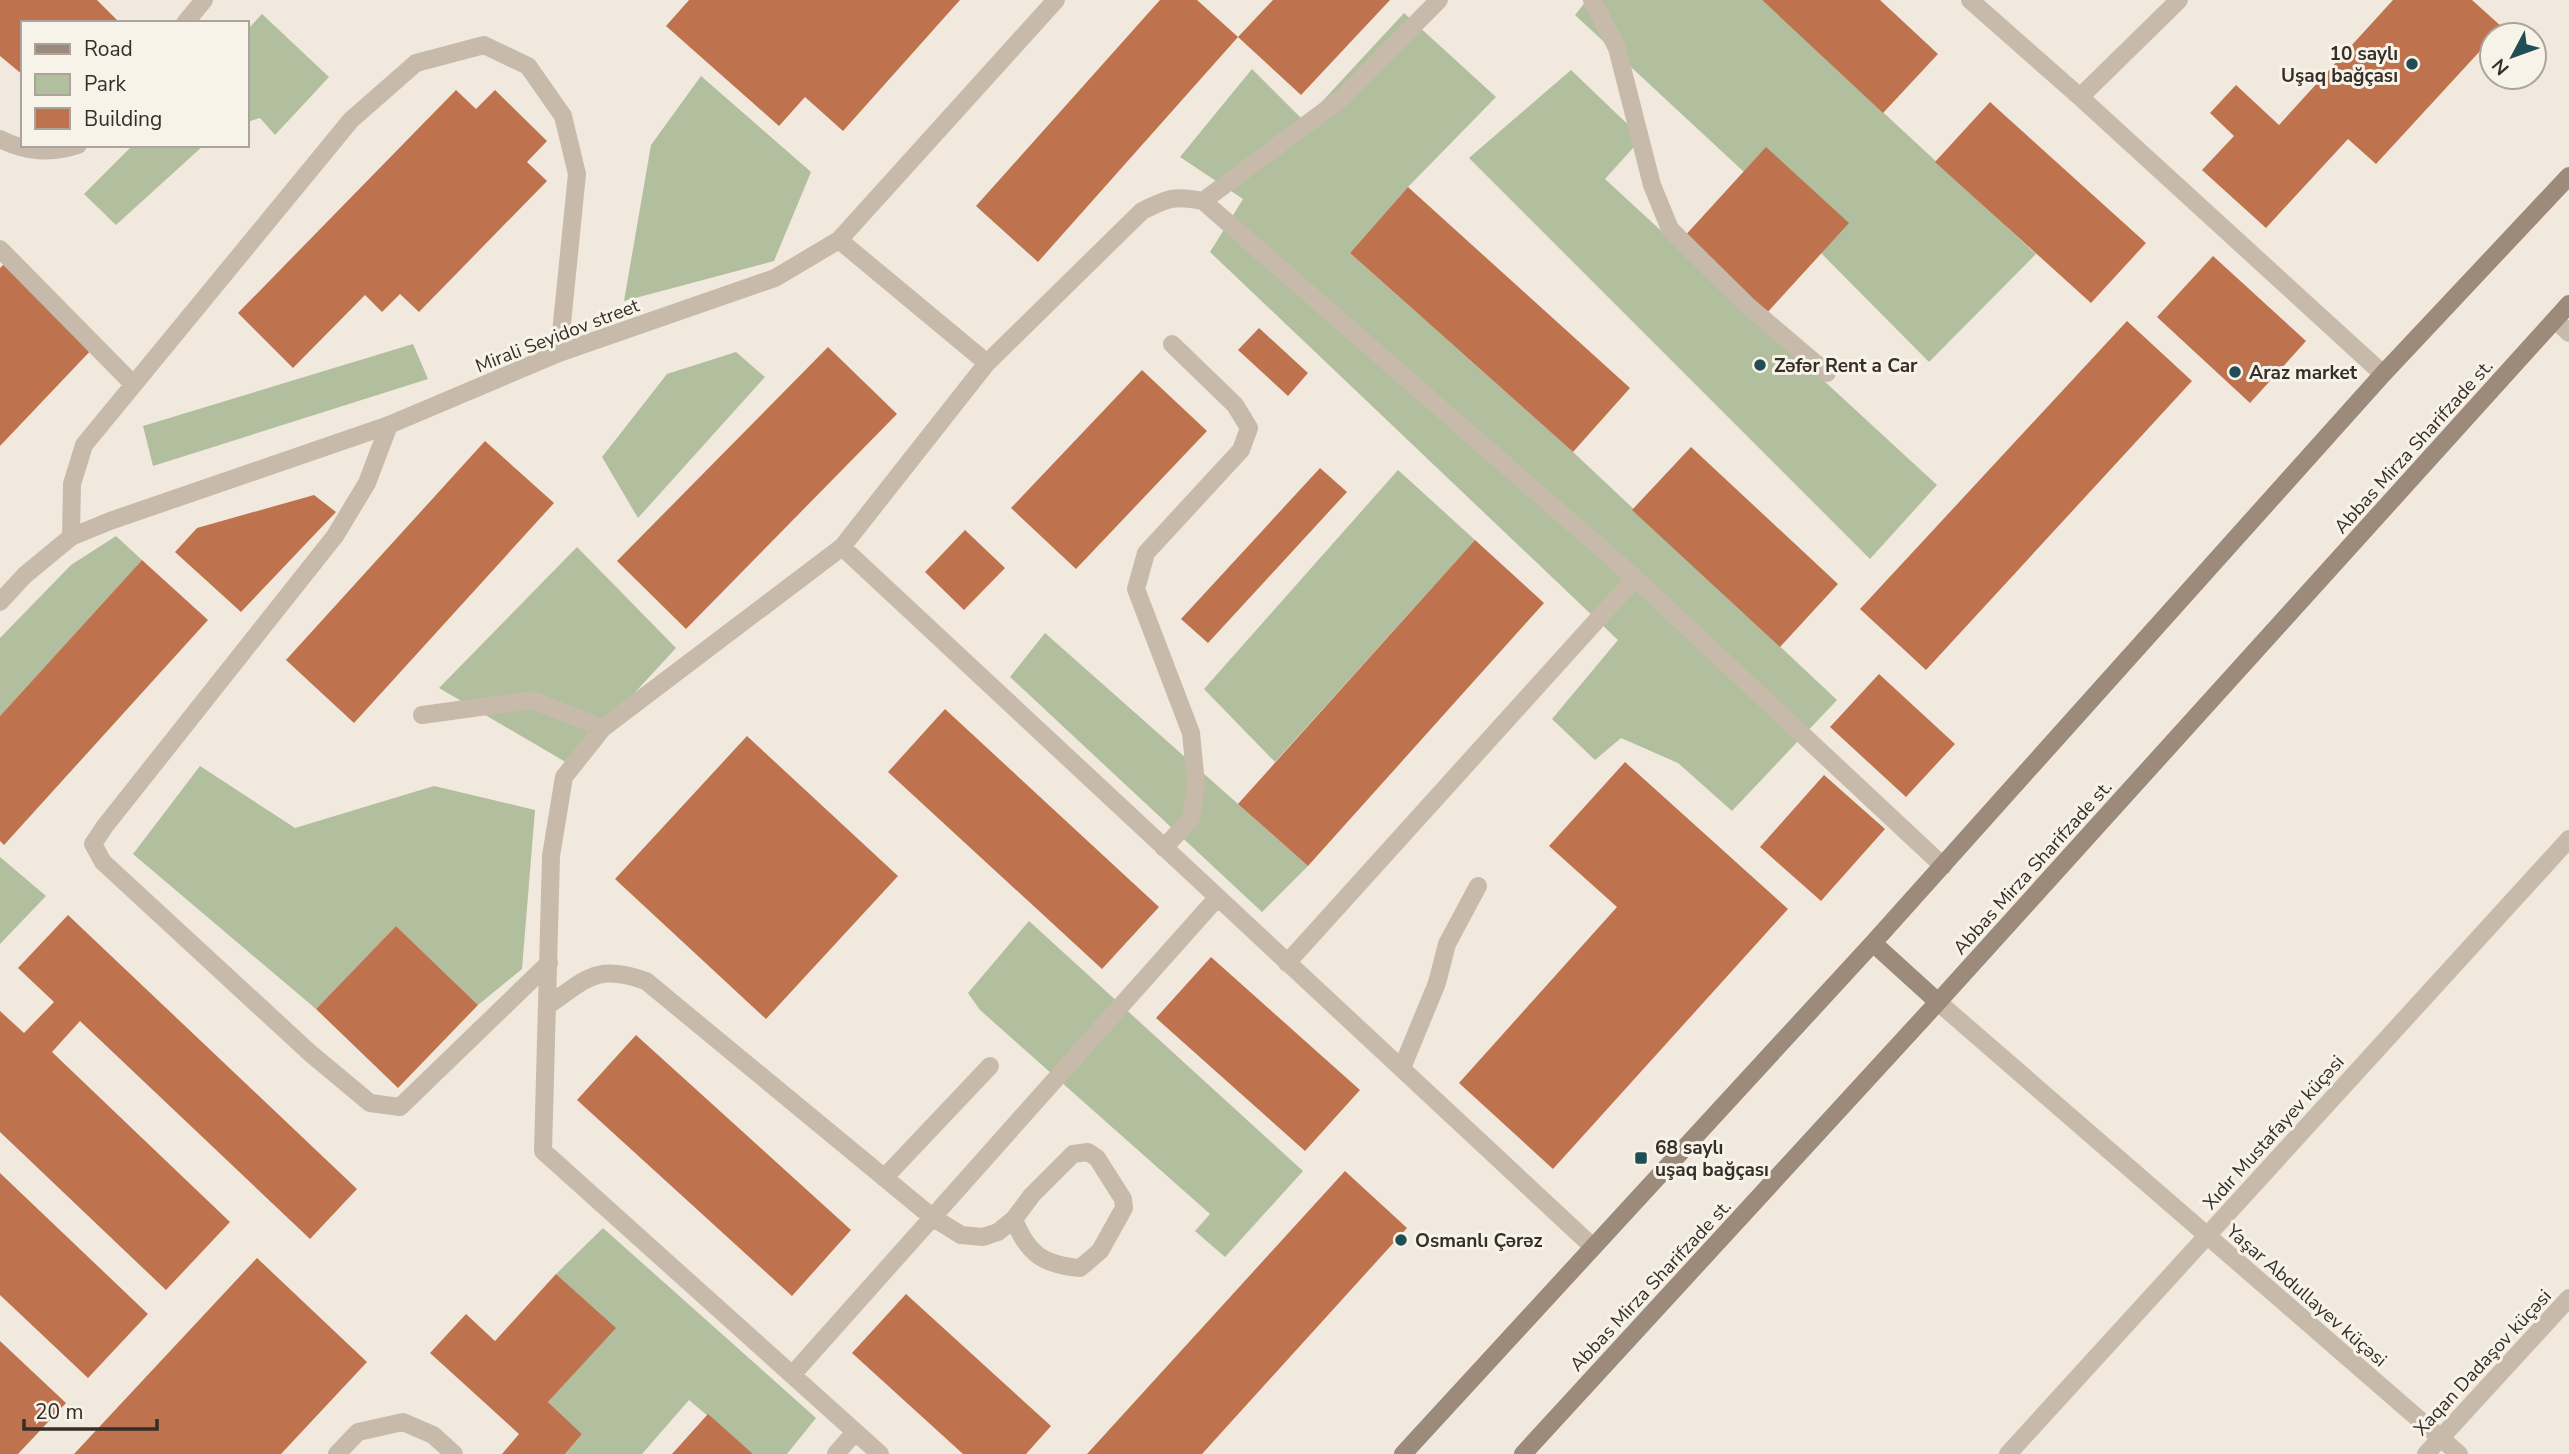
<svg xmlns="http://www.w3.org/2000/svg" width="2569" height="1454" font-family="'Nunito Sans',sans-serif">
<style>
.green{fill:#b1bf9e}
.building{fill:#be734e}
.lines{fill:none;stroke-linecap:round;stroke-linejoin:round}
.service{stroke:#c8baaa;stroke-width:18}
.minor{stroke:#c8baaa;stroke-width:18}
.secondary{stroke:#9c8a7b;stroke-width:18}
.poi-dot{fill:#214d55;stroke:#f8f3e9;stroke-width:2.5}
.labels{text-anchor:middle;stroke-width:6;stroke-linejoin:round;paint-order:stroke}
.poi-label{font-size:19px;font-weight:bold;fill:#362e29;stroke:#f8f3e9;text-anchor:start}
.street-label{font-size:19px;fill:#362e29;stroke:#f8f3e9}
</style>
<rect width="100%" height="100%" fill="#f1e9dd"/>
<path class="green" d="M1587,0H1762L2036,254L1929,362L1821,253L1744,172L1575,15Z
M1404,13L1496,97L1408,187L1350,253L1573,452L1837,700L1732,811L1678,763L1621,738L1595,760L1552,719L1618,640L1210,252L1243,199L1180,157L1252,69L1304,121Z
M262,14L329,77L275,135L260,118L247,122V30Z
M1571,70L1642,138L1605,179L1937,485L1870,559L1469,158Z
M701,76L811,172L774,261L624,301L651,145Z
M133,145H204L116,225L84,194Z
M413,344L428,379L153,466L143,426Z
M736,352L765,377L638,518L602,457L667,374Z
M1398,470L1475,540L1275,762L1204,689Z
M116,536L142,560L0,716V638L71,565Z
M577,547L676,648L569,764L439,688Z
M1045,633L1308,866L1262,912L1010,677Z
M200,766L295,828L434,786L535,810L522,969L478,1005L396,926L316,1009L133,854Z
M0,857L46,896L0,944Z
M1029,921L1303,1171L1225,1257L1195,1231L1210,1214L980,1010L968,993Z
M603,1228L816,1418L787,1454H753L689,1400L642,1454H565L582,1434L548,1402L615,1328L556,1274Z"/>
<path class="building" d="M0,0H97L120,23H23V75L0,56Z
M689,0H960L843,131L805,97L779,126L666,26Z
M1160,0H1197L1238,37L1038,262L976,206Z
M1273,0H1390L1301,95L1238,37Z
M1762,0H1880L1938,54L1883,113Z
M2393,0H2472L2502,27L2492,35V38L2376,164L2348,139L2266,228L2202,170L2234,136L2210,113L2236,85L2279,125Z
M456,90L476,109L495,90L547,141L527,162L547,181L419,312L400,294L382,312L365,295L293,368L238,313Z
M1990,102L2146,243L2091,303L1935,162Z
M1766,147L1849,223L1765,315L1682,239Z
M1408,187L1630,388L1573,452L1350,253Z
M2213,256L2306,341L2250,403L2157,317Z
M6,262L95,346L0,446V268Z
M2127,321L2192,381L1926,670L1860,609Z
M1259,328L1308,373L1288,396L1238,350Z
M828,347L897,414L686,629L617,561Z
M1142,370L1207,431L1076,569L1011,508Z
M485,441L554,503L354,723L286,660Z
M1691,447L1838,584L1780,647L1632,510Z
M1320,468L1347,492L1208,643L1181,619Z
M314,495L336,512L241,612L175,552L197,528Z
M965,530L1005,568L964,610L925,572Z
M1475,540L1544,603L1308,866L1238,804Z
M142,560L208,620L4,845L0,841V716Z
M1879,674L1955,744L1906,797L1830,727Z
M945,709L1159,907L1102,969L888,772Z
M747,736L898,876L766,1019L615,879Z
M1625,762L1788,909L1553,1169L1459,1083L1617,907L1549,846Z
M1824,775L1885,829L1821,901L1760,847Z
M68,915L357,1189L310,1239L80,1021L52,1052L230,1222L166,1290L0,1132V1011L24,1033L54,1002L18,968Z
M396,926L478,1005L398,1088L316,1009Z
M1211,957L1360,1090L1305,1151L1156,1018Z
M636,1035L851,1230L792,1296L577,1100Z
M1345,1171L1407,1228L1202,1454H1087Z
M0,1173L148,1314L88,1378L0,1295Z
M257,1258L367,1362L281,1454H74Z
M556,1274L616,1328L548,1402L582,1434L565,1454H502L519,1434L430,1353L466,1314L495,1341Z
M906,1294L1051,1426L1026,1454H963L852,1353Z
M0,1341L66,1403L18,1454H0Z
M708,1414L753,1454H672Z"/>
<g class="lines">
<path class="service" d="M1592,0L1617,48L1652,185L1670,229L1747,305L1827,373
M1970,0L2080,97L2383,374
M185,23L204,0
M2080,97L2179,0
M0,139C26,152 50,154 78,145
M1203,201L1342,98L1439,0
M839,240L987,363
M0,249L133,384
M389,425L367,483L335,536L105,826L93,844L103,862L310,1053L370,1103L400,1107L549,963
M71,537L72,484L84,445L351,120L416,63L484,45L528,66L563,116L577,174L559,353
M842,547L1593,1247
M422,715L532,700L603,728
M1164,848L1191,818L1196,784L1191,733L1136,589L1146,553L1241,450L1249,428L1235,405L1172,344
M1287,963L1635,578
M547,1006C587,979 596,963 646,981L932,1217L961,1235L983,1237L998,1232L1014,1219L1032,1195L1073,1154L1088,1152L1097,1158L1123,1199L1124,1208L1100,1251L1080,1268C1044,1265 1027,1254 1014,1219
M1402,1068L1437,983L1447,944L1478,886
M884,1178L990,1066
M792,1375L1217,898
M337,1454L358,1432L403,1422L433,1435L454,1454
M836,1454L855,1432
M880,1454L543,1151L551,856L564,777L603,728L842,547L987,363L1142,211C1168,198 1175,195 1203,201L1635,578L1943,866"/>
<path class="minor" d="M2555,320L2569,333
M0,602L25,575L71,537L110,521L389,425L559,353L775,278L839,240L1056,0
M1938,1002L2459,1454
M2008,1454L2569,839
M2426,1454L2569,1298"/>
<path class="secondary" d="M1873,943L1938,1002
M1403,1454L1873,943L2383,374L2569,176
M1523,1454L1938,1002L2569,304"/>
</g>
<g class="poi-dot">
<circle cx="2412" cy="64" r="7"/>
<circle cx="1760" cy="365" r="7"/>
<circle cx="2235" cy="372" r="7"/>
<rect x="1634" y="1151" width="14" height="14" rx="3.5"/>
<circle cx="1401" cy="1240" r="7"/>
</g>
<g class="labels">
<g class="poi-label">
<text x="2398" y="60" text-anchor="end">10 saylı<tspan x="2398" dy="22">Uşaq bağçası</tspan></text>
<text x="1774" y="372">Zəfər Rent a Car</text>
<text x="2249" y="379">Araz market</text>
<text x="1655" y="1154">68 saylı<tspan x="1655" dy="22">uşaq bağçası</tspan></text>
<text x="1415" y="1247">Osmanlı Çərəz</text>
</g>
<g class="street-label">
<text transform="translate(557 335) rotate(-21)" y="7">Mirali Seyidov street</text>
<text transform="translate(2413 446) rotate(-48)" y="7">Abbas Mirza Sharifzade st.</text>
<text transform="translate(2032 867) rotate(-48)" y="7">Abbas Mirza Sharifzade st.</text>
<text transform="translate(2273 1132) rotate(-48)" y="7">Xıdır Mustafayev küçəsi</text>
<text transform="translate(1650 1285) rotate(-47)" y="7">Abbas Mirza Sharifzade st.</text>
<text transform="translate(2307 1295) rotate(41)" y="7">Yaşar Abdullayev küçəsi</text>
<text transform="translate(2482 1362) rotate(-47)" y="7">Xaqan Dadaşov küçəsi</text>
</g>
</g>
<rect x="21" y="21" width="228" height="126" fill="#f8f3e9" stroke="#aaa49c" stroke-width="2"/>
<rect x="35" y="44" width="35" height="10" fill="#9c8a7b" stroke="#aaa49c" stroke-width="2"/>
<text x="84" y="56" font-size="21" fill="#362e29">Road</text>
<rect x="35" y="74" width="35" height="21" fill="#b1bf9e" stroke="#aaa49c" stroke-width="2"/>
<text x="84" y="91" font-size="21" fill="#362e29">Park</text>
<rect x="35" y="108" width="35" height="21" fill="#be734e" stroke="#aaa49c" stroke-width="2"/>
<text x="84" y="126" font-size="21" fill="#362e29">Building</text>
<g transform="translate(2513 56) rotate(229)"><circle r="33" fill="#f8f3e9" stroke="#aaa49c" stroke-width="2"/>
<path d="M0-5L12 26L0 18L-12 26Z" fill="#214d55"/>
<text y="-10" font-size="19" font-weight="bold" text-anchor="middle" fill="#362e29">N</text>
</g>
<path d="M24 1419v10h133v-10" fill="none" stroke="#362e29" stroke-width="3.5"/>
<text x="35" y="1419" font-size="21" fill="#362e29" stroke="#f8f3e9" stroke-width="5" paint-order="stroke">20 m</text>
</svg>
